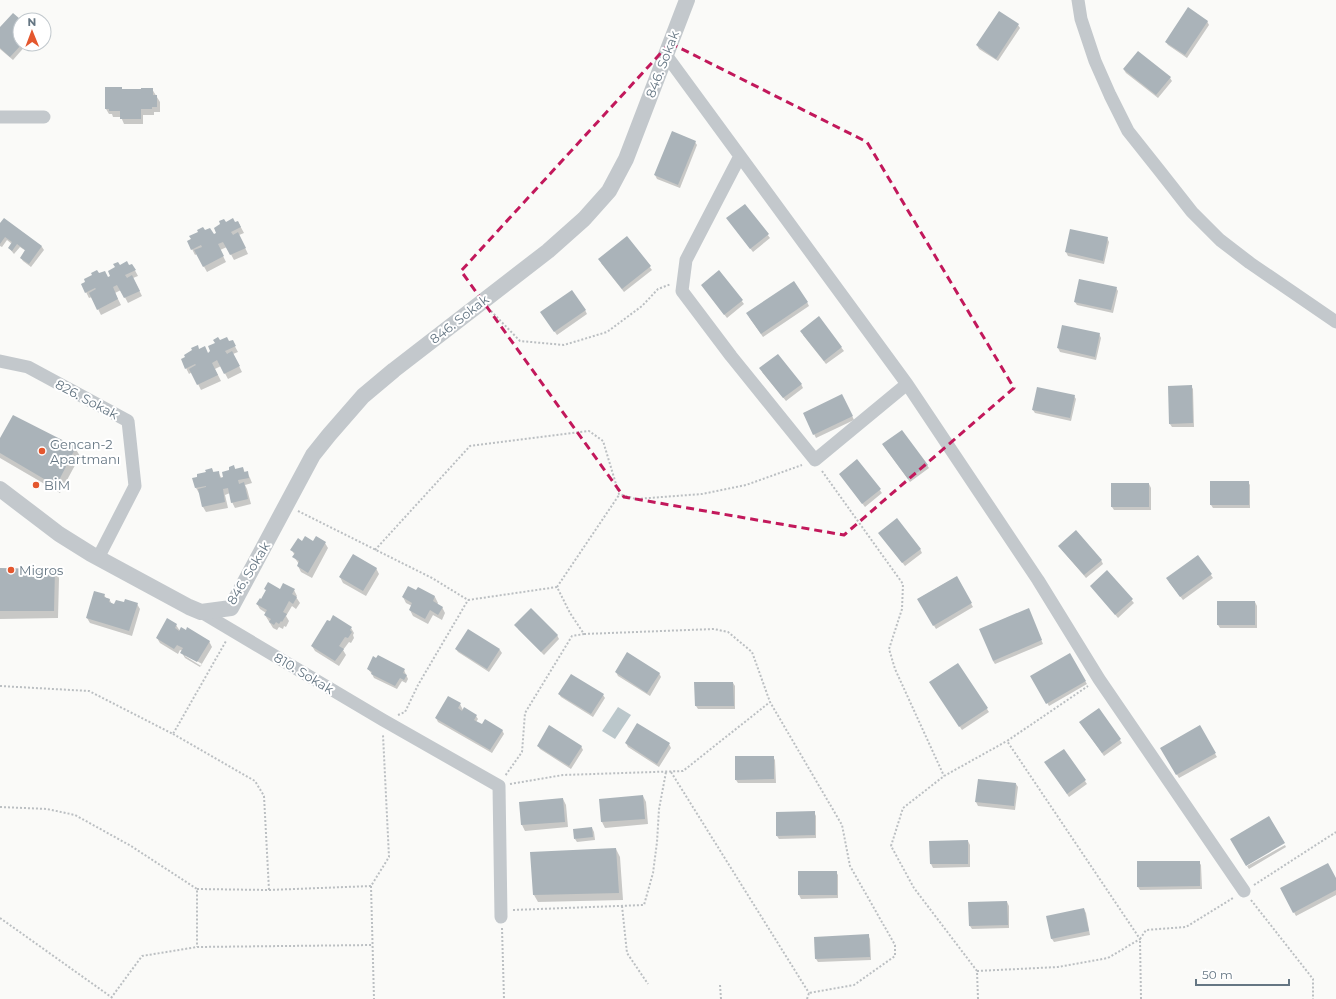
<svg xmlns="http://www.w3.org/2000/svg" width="1336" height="999" font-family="Montserrat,sans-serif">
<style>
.water{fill:#bbc7cb}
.shadow{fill:#0003;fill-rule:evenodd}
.building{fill:#aab3b9}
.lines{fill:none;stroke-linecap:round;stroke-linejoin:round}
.path{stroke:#bbbfc2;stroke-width:2;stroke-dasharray:2 2;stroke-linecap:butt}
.minor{stroke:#c3c8cc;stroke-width:13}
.tertiary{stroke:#c3c8cc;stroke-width:16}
.marked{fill:none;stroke:#c2185b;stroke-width:3;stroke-dasharray:8 5;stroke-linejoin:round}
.poi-dot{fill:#e4572e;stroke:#fff;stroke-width:1.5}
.labels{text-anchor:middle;stroke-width:4;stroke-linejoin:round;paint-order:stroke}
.street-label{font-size:13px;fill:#657683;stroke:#fff}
.poi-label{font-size:13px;fill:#657683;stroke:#fff;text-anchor:start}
</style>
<rect width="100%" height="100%" fill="#fafaf8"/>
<path class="water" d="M618,707L631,715L615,739L602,731Z"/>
<path class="shadow" d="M20,20V44H27L13,60L0,49V28Z
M1207,21L1209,25L1187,58L1168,45L1166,42Z
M1018,25L1020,28L998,61L979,49L977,45Z
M1124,70L1170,78L1172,81L1158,98L1126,73Z
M121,88L123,90H142L152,89L160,102V112H154V115H143V124H124L121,117H113L112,114H109L106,109Z
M695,142L697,145L680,188L657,179L655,175Z
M745,205L770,238L753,252L730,222Z
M4,219L42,247L44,250L31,267L23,261L21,258L26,251L20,247L14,254L9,248L12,244L7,240L2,247L0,246V225Z
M238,222L244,233L239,235L248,254L234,260L227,247L220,250L226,262L207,272L197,254L195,255L188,241L205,231L213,235L218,233L225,223L235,224Z
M1071,230L1107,238L1109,242L1104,264L1068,256L1066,252Z
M627,237L652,270L624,292L601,263Z
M132,265L138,276L133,278L142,296L128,303L121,290L115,293L121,305L101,315L92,297L89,298L82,284L99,275L108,278L112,276L120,266H129Z
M719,271L744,304L727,318L704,288Z
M1116,288L1118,291L1113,313L1077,305L1075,302Z
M807,302L809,306L763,337L749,317Z
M585,310L587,314L557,335L544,316Z
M818,318L844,351L826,364L803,335Z
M1063,326L1099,334L1101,338L1096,360L1060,352L1058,348Z
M232,341L238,352L233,354L242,372L228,379L221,366L215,369L221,381L201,390L192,372L189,374L186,368L199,350L208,354L220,342H229Z
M762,372L801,384L803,388L786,401Z
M1191,386L1193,389L1194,427H1172L1170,424Z
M1074,396L1076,399L1071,421L1035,413L1033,410Z
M844,399L854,420L816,438L804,413Z
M0,440L75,448L80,456L60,493L0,458Z
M883,445L927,465L929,468L910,482Z
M857,460L882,493L865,507L842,477Z
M234,467L236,470L243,468L245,473L247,472L250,478L252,483L245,485L247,489L251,504L235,508L232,502L230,493L225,495L228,508L206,512L203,507L200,493H199L196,488L194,479L212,469L214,473L218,472L222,479Z
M1248,482L1250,485V508H1213L1211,505Z
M1149,484L1151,488V510H1114L1112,507Z
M882,537L920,549L922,553L905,566Z
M302,542L325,543L328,548L312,578L301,572L298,566L299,564L294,557L295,556L292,550Z
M1062,550L1101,560L1103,564L1086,578Z
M1197,556L1213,578L1183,600L1169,582Z
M376,568L379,574L366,596L343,583L340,577Z
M0,569L54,570L59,578L58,618L0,619Z
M1107,572L1134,603L1118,618L1091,586Z
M956,577L973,607L936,629L918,599Z
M265,589L280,590H294L297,596L296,597L300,603L296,609L292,606L286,616L289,621L286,627L284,626L283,629L279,627L277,630L273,628L265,615L266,613L260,609L257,604L262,600L267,592Z
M418,589L435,597L438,603L437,605L442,607L445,613L442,620L433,615L428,624L413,616L410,610L412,606L406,603L403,597L417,592Z
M104,595L106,598L109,599L112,604H137L140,609L132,636L90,623L87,618Z
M1255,602L1257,606V628H1220L1218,625Z
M1030,613L1043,644L995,664L993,661Z
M176,625L180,631L209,641L212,647L200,667L185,658L182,653L183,651L180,650L178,654L160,643L157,638ZM185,654L202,664L201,666L185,656Z
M351,628L354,633L353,635L354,638L351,643L349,642L343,650L346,655L339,666L315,651L312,646Z
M518,629L557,635L559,639L544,655Z
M456,649L500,650L502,653L489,672L458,652Z
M1069,655L1087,684L1049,706L1032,677Z
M958,665L989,712L962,730L933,686Z
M368,669L404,670L408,679L406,683L402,681L397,689L374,678L372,674Z
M616,672L659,673L661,677L650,696L618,676Z
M733,683L735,686V709H698L696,706Z
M559,694L603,695L605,698L593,717L561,697Z
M449,697L460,704L463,710L476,716L478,719L476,722L483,726L502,730L504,734L492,753L438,722L436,718Z
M1098,709L1122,743L1104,756L1082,725Z
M1199,727L1217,757L1179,778L1161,748Z
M626,743L669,744L671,748L659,767L628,747Z
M538,746H581L583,750L571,769L540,749Z
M1064,750L1087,784L1069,797L1048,766Z
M773,757L775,760L776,783H738L736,780Z
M1016,784L1018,787L1015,810L978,806L976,802Z
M643,796L646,802L648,824L605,828L602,822L600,800Z
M563,799L566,805L568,827L525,831L522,825L520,803Z
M814,812L816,816V838L779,839L777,836Z
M592,828L594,832L595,840L577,842L575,839Z
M968,841L970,845V867L933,868L931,864L930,842Z
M1285,845L1286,847L1249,869L1247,866Z
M616,849L620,857L623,900L538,902L534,895Z
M1199,862L1201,865L1202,889L1140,890L1138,887Z
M799,872H836L838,875V898L801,899L799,895Z
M1336,879V895L1296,916L1281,888Z
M1007,902L1009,906V928L972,929L970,926Z
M1084,909L1086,913L1090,935L1054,942L1052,939L1047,917Z
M868,935L870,939L871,960L818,962L816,959Z"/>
<path class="building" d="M1188,7L1208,21L1185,55L1165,42Z
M999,11L1019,24L996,59L976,45Z
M13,13L20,19V44H22L10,57L0,48V27Z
M1138,51L1171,77L1156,95L1123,69Z
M105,87H122V89H141V88H153V95H157V107H152V109H141V119H120V111H109V109H105Z
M672,131L696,141L678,185L654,175Z
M745,204L769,234L750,249L726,218Z
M4,218L42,246L29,264L20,258L25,250L17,244L12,251L8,248L12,242L5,237L0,244V223Z
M233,218L235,222L238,221L241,227L231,232L233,235L238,232L246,248L230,255L223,242L218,244L224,256L203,267L194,250L202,247L201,245L191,250L187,241L191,239L189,236L198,232L197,230L203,227L205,230L210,228L214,234L216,233L214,228L220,224L219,221L224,219L226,222Z
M1070,229L1108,237L1103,261L1065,252Z
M627,236L651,266L622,289L598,259Z
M127,261L129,265L132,264L136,270L125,275L127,278L132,275L140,291L124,298L117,285L113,287L118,299L97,310L89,293L96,289L95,288L85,293L81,284L85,282L84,279L92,275L91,273L97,270L99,273L105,271L108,277L110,276L108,271L115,267L113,264L118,262L120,265Z
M719,270L743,300L724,315L701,285Z
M1079,279L1117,287L1111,310L1074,302Z
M794,281L808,302L761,334L746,313Z
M572,290L586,310L554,332L540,312Z
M819,316L842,347L824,361L800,331Z
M1062,325L1100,333L1095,357L1057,348Z
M218,337L220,340L227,337L229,341L233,340L236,346L225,351L227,354L232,351L240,366L224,374L217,360L212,363L218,375L197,385L189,369L196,365L195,364L185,369L181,359L185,357L184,355L192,350L191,348L198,345L199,349L205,346L208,353L210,351L208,346L215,343L213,340Z
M778,354L802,384L783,398L759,368Z
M1192,385L1193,423L1169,424L1168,386Z
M1037,387L1075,395L1070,418L1032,410Z
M842,394L853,416L813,435L803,413Z
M13,415L76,447L56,486L0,453V438Z
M902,430L928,465L908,479L882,444Z
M857,459L881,489L862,504L839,474Z
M234,465L235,469L243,467L244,472L248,471L249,478L238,480L239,484L244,482L248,499L231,503L228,488L223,489L225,502L202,507L198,489L206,487V486L195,488L192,478L197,477V474L206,472L205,470L212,468L213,472L219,471L220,478L223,477L222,472L229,470V467Z
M1210,481H1249V505H1210Z
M1111,483H1149V507H1111Z
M897,518L921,549L902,563L878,533Z
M1076,530L1102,560L1084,575L1058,546Z
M305,536L313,541L316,536L326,542L308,573L297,566L299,561L292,557L295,553L290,550L298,538L302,541Z
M353,554L377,568L363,591L339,577Z
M1198,555L1212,574L1180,597L1166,578Z
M0,568L55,569L54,611H0Z
M1107,570L1133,599L1115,615L1090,586Z
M957,576L972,603L933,626L917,599Z
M268,582L280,589L283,583L295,589L292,594L297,597L293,604L289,601L283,612L287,614L282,622L281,621L279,624L276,622L274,625L269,622L271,619L264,615L267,610L256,604L260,598L261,599L266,590L264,589Z
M408,586L416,590L418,587L435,596L433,601L443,607L438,615L430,610L425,619L409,610L412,603L402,597Z
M94,591L105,594L104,597L110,599L109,602L114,604L116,600L124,602L125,599L138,603L129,631L86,618Z
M1217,601H1255V625H1217Z
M531,608L558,635L541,652L514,625Z
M1029,608L1042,640L993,661L979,629Z
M333,615L352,627L350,630L352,632L348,638L345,637L339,646L344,649L335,661L311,646L327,620L330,621Z
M167,618L177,624L175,628L179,631L181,627L186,630L187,627L210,641L197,662L180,653L183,648L177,645L174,649L156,638Z
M468,629L500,649L487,669L455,649Z
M627,652L660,673L647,693L615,672Z
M1070,653L1086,681L1046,704L1030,676Z
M378,655L405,669L403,673L407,675L404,680L400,678L395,686L371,674L372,672L367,669L373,656L376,658Z
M958,663L988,708L959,727L929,682Z
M571,674L604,694L591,714L558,694Z
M694,682H733L734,706H695Z
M448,696L461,703L458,708L462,711L464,707L477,715L474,720L482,724L485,719L503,730L490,750L435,718Z
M1099,708L1121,739L1102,753L1079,722Z
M637,723L670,743L657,764L625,743Z
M549,725L582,746L569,766L537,746Z
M1200,725L1216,753L1176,775L1160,748Z
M1064,749L1086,780L1067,794L1044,762Z
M735,756H774V779L735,780Z
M978,779L1016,783L1014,806L975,802Z
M643,795L645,819L601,822L599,799Z
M563,798L565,822L521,825L519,802Z
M815,811V835L776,836V812Z
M1269,816L1285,843L1246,866L1230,839Z
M592,827L593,837L574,839L573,829Z
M968,840V864H930L929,841Z
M616,848L619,893L533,895L530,852Z
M1137,861H1200V886L1137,887Z
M1328,863L1336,878V890L1293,913L1280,888Z
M798,871H837V895H798Z
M1007,901L1008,925L969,926L968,902Z
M1084,908L1089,931L1051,939L1046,916Z
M869,934L870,957L815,959L814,937Z"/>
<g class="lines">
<path class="path" d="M491,311L520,341L564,345L607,332L642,306L658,289L671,284
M822,471L903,584L902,609L889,649L895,669L944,776
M298,511L432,578L468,600L557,587L570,613L584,634L572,636L525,713L522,752L505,776
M375,550L470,446L589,431L603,441L619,494L636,499L702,494L746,485L802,465
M557,587L619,495
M584,634L714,629L728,632L752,652L770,702L842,825L850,866L895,945V956L854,985L809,993
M0,686L89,691L173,734L226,641
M398,715L405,712L418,685L468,600
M173,734L255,781L264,796L269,890
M671,772L809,993
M510,784L563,775L683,771L770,702
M0,807L47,809L75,815L131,846L197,889V947
M1254,885L1336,832
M371,886L374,999
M197,889L269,890L371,886L389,857L383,735
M1251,900L1313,979V999
M622,906L627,953L648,984
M513,910L644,905L653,873L657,842L659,809L666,772
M0,918L114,999
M502,928L504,999
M977,971L914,888L891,846L903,808L944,776L1007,741
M720,985L721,999
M111,998L142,956L197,947L372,945
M807,999L809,993
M978,999L977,971L1058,967L1108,958L1140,939L1007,741L1088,686
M1141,999L1140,939L1146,930L1186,927L1233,898"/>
<path class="minor" d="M1078,0L1081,19L1095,61L1110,95L1128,131L1159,170L1192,212L1220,240L1250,263L1336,322
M666,55L907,384L815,460L731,356L682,291L686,260L740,156
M0,117H44
M0,361L28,367L128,421L135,486L98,558
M907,384L1038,580L1099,679L1244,891
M201,612L383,720L499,786L501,917"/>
<path class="tertiary" d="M0,489L59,534L91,554L189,607L201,612L231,608L313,455L329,435L363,396L394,370L548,251L584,219L609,191L626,159L687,0"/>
</g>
<path class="marked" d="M670,43L867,142L1014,388L844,535L624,497L461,271Z"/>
<g class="poi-dot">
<circle cx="42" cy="451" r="4"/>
<circle cx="36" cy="485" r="4"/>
<circle cx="11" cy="570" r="4"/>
</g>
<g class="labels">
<g class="street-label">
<text transform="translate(662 64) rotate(-69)" y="5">846. Sokak</text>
<text transform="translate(459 319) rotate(-38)" y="5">846. Sokak</text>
<text transform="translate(87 399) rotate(28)" y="5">826. Sokak</text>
<text transform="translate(248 573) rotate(-59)" y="5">846. Sokak</text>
<text transform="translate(304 673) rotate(31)" y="5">810. Sokak</text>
</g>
<g class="poi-label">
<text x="50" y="449">Gencan-2<tspan x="50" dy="15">Apartmanı</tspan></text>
<text x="44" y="490">BİM</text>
<text x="19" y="575">Migros</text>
</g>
</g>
<g transform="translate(32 32) rotate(359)"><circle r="19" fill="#ffffff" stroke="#c1c8cd"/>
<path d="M0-3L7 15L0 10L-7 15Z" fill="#e4572e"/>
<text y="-6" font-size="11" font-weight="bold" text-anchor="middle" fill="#657683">N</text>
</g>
<path d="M1196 979v6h93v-6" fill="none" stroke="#657683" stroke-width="2"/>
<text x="1202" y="979" font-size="12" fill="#657683" stroke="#ffffff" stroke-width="3" paint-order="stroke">50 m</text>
</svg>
